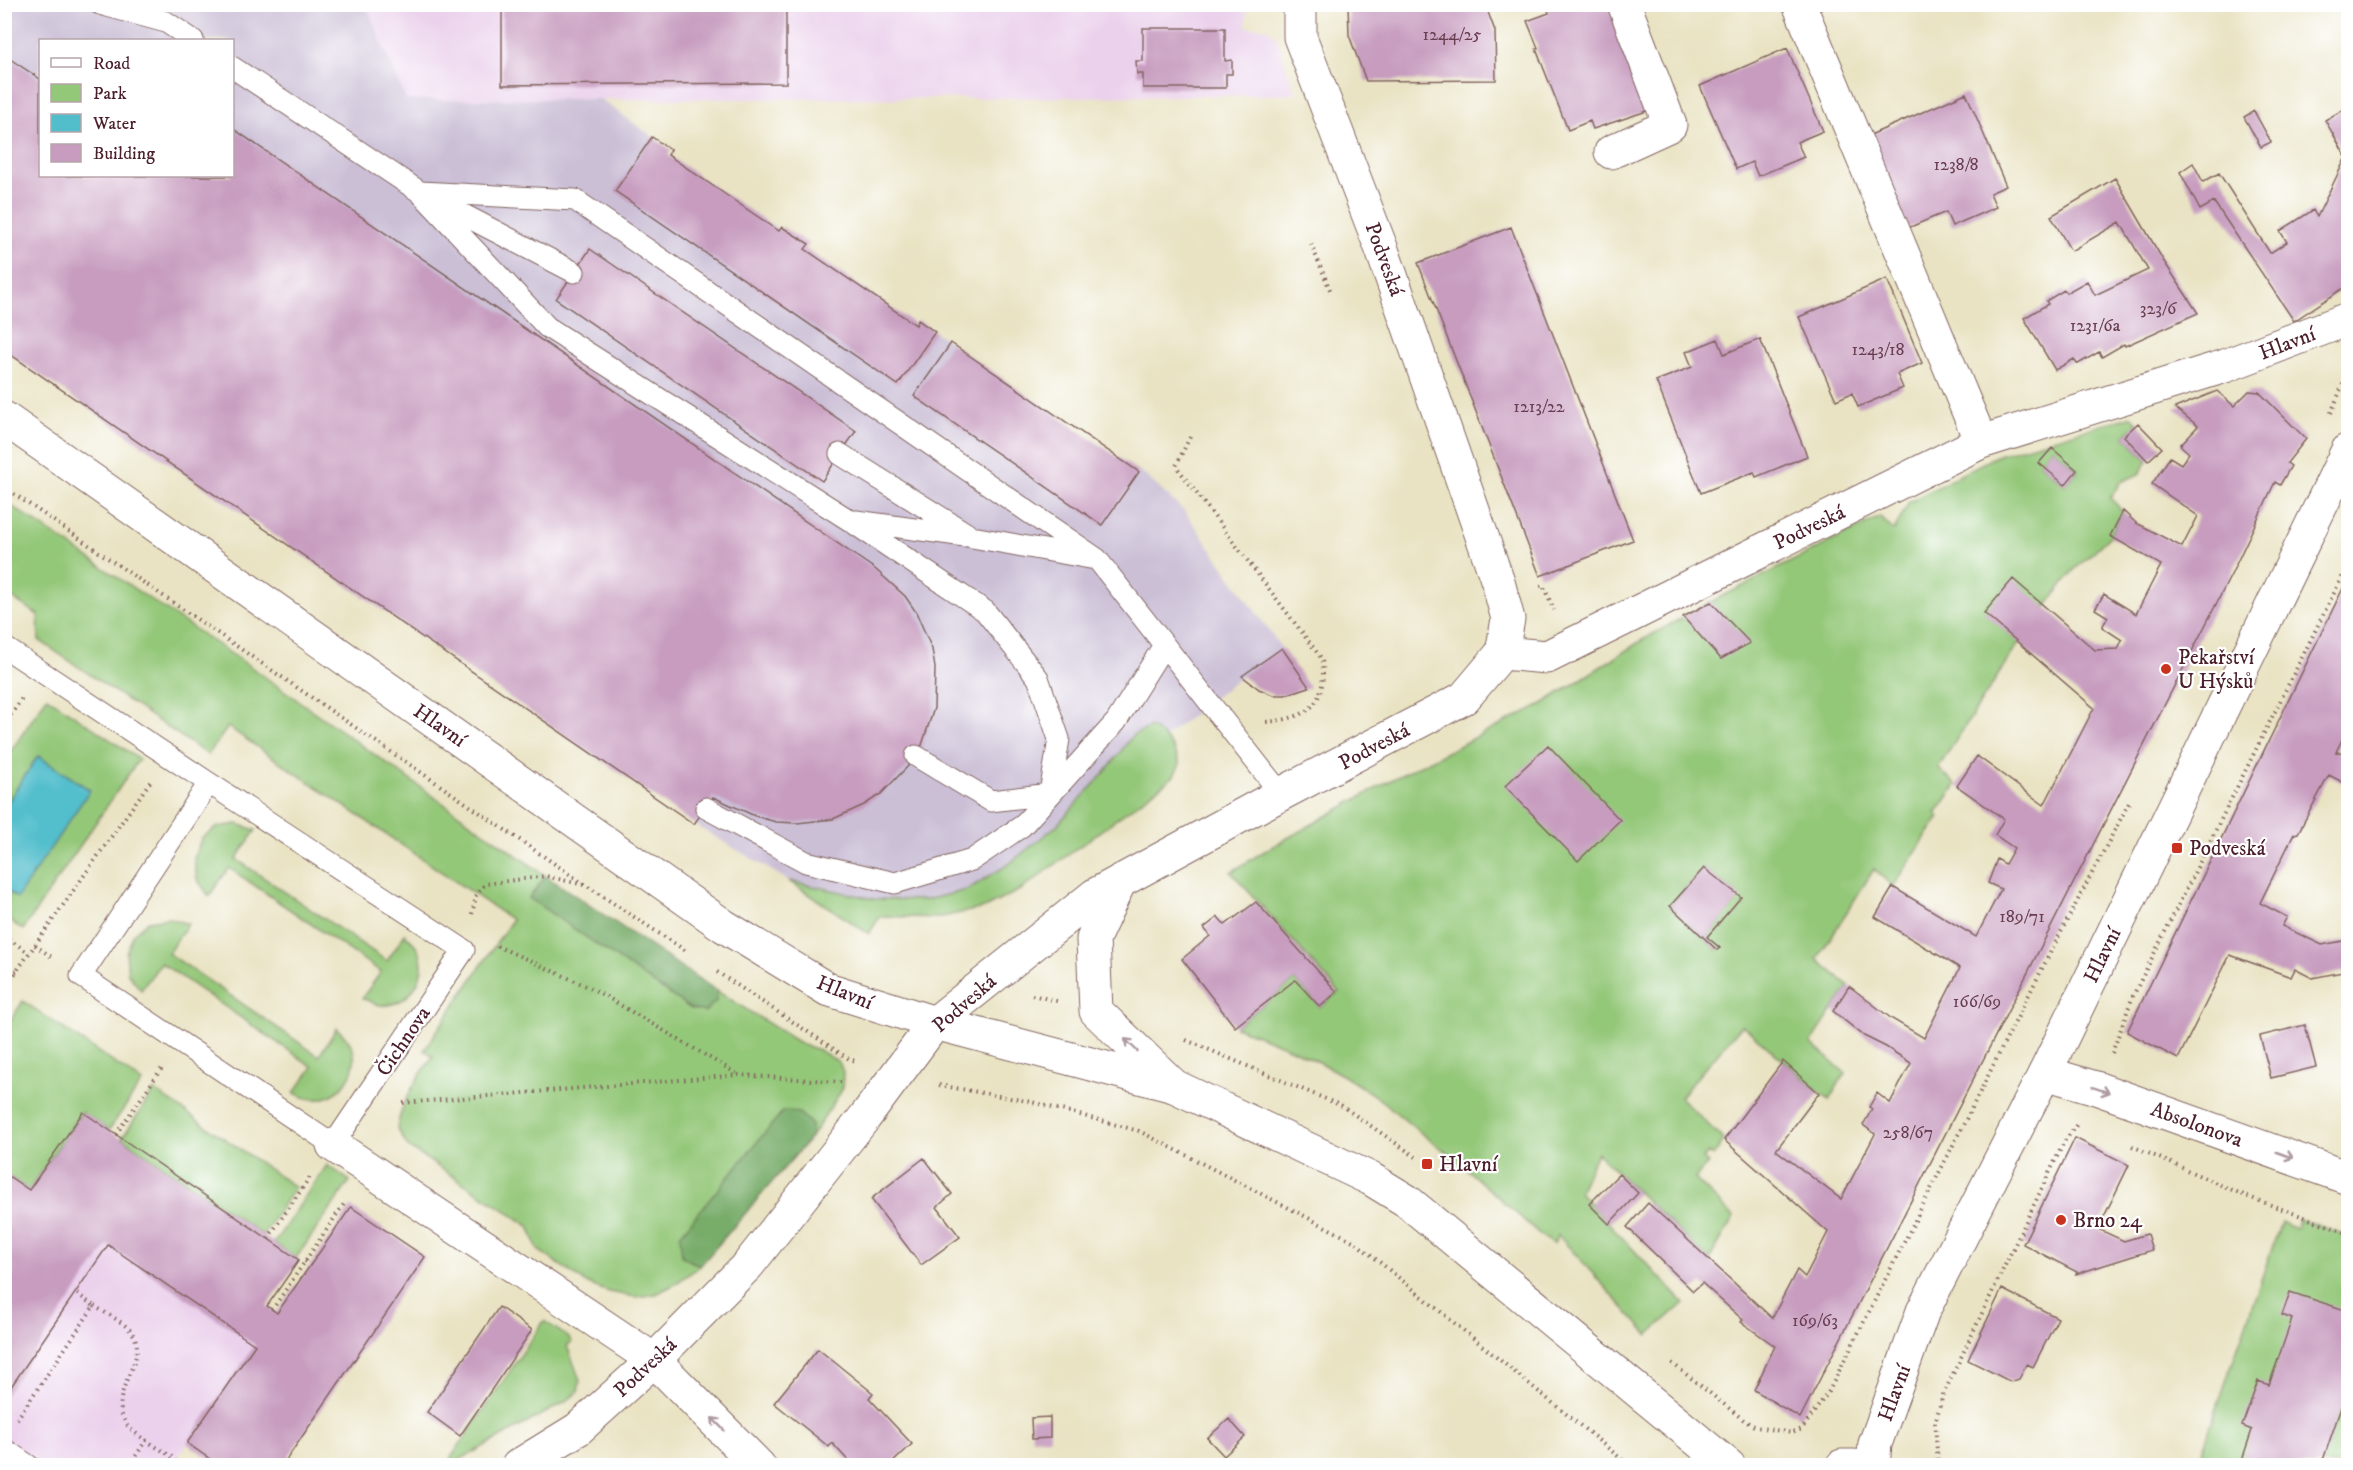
<svg xmlns="http://www.w3.org/2000/svg" width="2353" height="1470" font-family="'IM FELL DW Pica',serif">
<style>
.built{fill:#ebd1ec}
.industrial{fill:#cbbfd6;fill-rule:evenodd}
.green{fill:#94c879;stroke:#6f7452;stroke-width:1.5;fill-rule:evenodd}
.forest{fill:#77ac69;stroke:#60664a;stroke-width:1.5}
.water{fill:#52becc;stroke:#4e6e7c;stroke-width:1.5}
.building{fill:#c79cbf}
.lines{fill:none;stroke-linecap:round;stroke-linejoin:round}
.service-casing{stroke:#826460;stroke-width:23}
.minor-casing{stroke:#826460;stroke-width:35}
.tertiary-casing{stroke:#826460;stroke-width:35}
.path{stroke:#826460;stroke-width:4;stroke-dasharray:1.5 4.5;stroke-linecap:butt}
.service{stroke:#fff;stroke-width:21}
.minor{stroke:#fff;stroke-width:33}
.tertiary{stroke:#fff;stroke-width:33}
.oneway{stroke:#ae9aa0}
.poi-dot{fill:#c8321e;stroke:#fff;stroke-width:2}
.labels{text-anchor:middle;stroke-width:4.5;stroke-linejoin:round;paint-order:stroke}
.number-label{font-size:18px;fill:#693e50}
.street-label{font-size:21px;fill:#4a1f2b;stroke:#fff}
.poi-label{font-size:21px;fill:#4a1f2b;stroke:#fff;text-anchor:start}
</style>
<rect width="100%" height="100%" fill="#fff"/>
<filter id="ink" filterUnits="userSpaceOnUse"><feTurbulence type="fractalNoise" baseFrequency=".0167" numOctaves="2"/><feDisplacementMap in="SourceGraphic" scale="12" xChannelSelector="R" yChannelSelector="G"/><feConvolveMatrix kernelMatrix="1 2 1 2 8 2 1 2 1" color-interpolation-filters="sRGB"/></filter>
<filter id="wash" filterUnits="userSpaceOnUse"><feTurbulence type="fractalNoise" baseFrequency=".008" numOctaves="4" result="noise"/><feDisplacementMap in="SourceGraphic" scale="24" xChannelSelector="R" yChannelSelector="G"/><feGaussianBlur stdDeviation="1.35" result="paint"/><feColorMatrix in="noise" values="0 0 0 0 0 0 0 0 0 0 0 0 0 0 0 0 0 1.4 0 .05"/><feComposite in="paint" operator="in"/></filter>
<g filter="url(#wash)">
<rect width="100%" height="100%" fill="#e9e3c3"/>
<path class="built" d="M366,5H1247L1246,27L1266,28L1276,36L1295,93L1270,95L994,98L406,100Z
M83,1112L299,1260L267,1306L277,1313L351,1207L425,1257L220,1465L188,1443L172,1465H5L4,1173L29,1189Z"/>
<path class="industrial" d="M5,5H366L406,100L600,99L671,150L668,155L779,230L782,227L809,244L806,249L915,324L918,320L935,332L1147,477L1185,512L1309,687L1285,695H1273L1259,689L1242,676L1166,736L1176,753L1180,764L1173,777L1022,889L984,908L937,918L880,916L869,934L789,881L694,824L5,350ZM40,40H232V176H40Z"/>
<path class="green" d="M2132,416L2138,423L2124,436L2148,461L2139,474L2121,482L2110,498L2123,511L2110,536L2072,572L2019,643L1938,768L1956,785L1936,814L1939,817L1893,887L1874,869L1817,959L1849,986L1811,1043L1845,1073L1829,1100L1742,1025L1680,1097L1724,1140L1713,1156L1708,1153L1703,1159L1708,1163L1695,1179L1734,1217L1709,1260L1597,1153L1579,1192L1684,1303L1648,1335L1558,1235L1554,1244L1544,1238L1447,1152C1421,1136 1400,1114 1375,1096C1332,1066 1285,1044 1235,1027L1295,980L1320,1007L1339,992L1231,872L1268,849L1391,780L1544,703L1644,639L1711,602L1880,517L1894,531L1909,502L1998,455ZM2052,448L2078,470L2065,485L2039,463ZM1704,868L1740,897L1707,937L1719,949L1717,950L1670,906Z
M4,501L248,665L546,876L529,898L716,1001L717,991L803,1045L819,1050L839,1062L843,1072L842,1090L811,1137V1124L799,1113L682,1256L700,1266L675,1284L656,1294L635,1297L609,1292L588,1284L538,1250L529,1226L408,1147L397,1128C402,1100 417,1079 433,1056L424,1050L512,920L228,727L208,755L39,640L38,615L5,593Z
M47,697L139,759L23,930L5,917V889L17,898L38,756L5,806V760Z
M1151,727C1166,737 1174,746 1180,764L1173,777L1022,889L984,908L937,918L880,916L869,934L789,881L874,899L926,900L967,890L1009,864L1056,826L1106,771L1133,735Z
M237,824L256,830L236,859L387,961L405,934C409,939 415,943 418,949C431,974 409,1008 380,1005C375,1005 368,1000 362,998L381,972L229,868L209,896L197,879L194,859L201,839L217,827Z
M169,918L188,924L168,953L319,1056L337,1028C341,1033 347,1038 350,1043C364,1068 340,1102 312,1099C306,1099 299,1095 294,1093L313,1067L161,963L141,990L128,974L126,953L133,934L148,921Z
M23,1001L142,1082L109,1130L82,1112L29,1190L5,1173V1029Z
M154,1090L295,1187L263,1235L122,1138Z
M327,1165L350,1181L296,1258L274,1243Z
M2299,1219L2348,1236V1465L2197,1466L2281,1222L2296,1229Z
M544,1321L568,1337L572,1342L567,1346L580,1380L578,1392L565,1402L450,1465H446Z"/>
<path class="forest" d="M546,876L717,991L716,1001L705,1012L691,1009L529,898Z
M783,1111L799,1113L811,1124V1137L700,1266L682,1256L680,1235Z"/>
<path class="water" d="M38,756L90,790L17,898L5,889V806Z"/>
<g id="blocks">
<path class="building" d="M502,4H786V83L502,85Z
M1348,4H1485L1495,31L1496,80L1366,81L1349,35Z
M1548,4H1609L1650,110L1593,129L1590,121L1568,130L1536,49L1538,48L1527,21L1549,13L1546,5Z
M1810,5H1832L1813,12Z
M1855,5H1872L1858,11Z
M1143,28H1225V61L1232,60V74H1226V88H1143V74H1137L1136,61H1143Z
M1787,48L1823,131L1797,142L1804,157L1758,176L1752,162L1736,169L1700,86Z
M4,55L40,79V176H232V128L875,569L905,596L916,612L932,649L935,668L934,708L921,748L909,765L881,794L864,805L833,819L797,823L776,822L755,816L713,797L694,824L4,350Z
M1966,93L2006,186L1990,193L1996,207L1952,226L1946,212L1908,228L1868,136Z
M2348,107V285L2294,321L2214,202L2200,210L2180,172L2193,163L2203,182L2219,173L2270,253L2287,242L2280,231L2313,210L2317,217L2346,157L2325,120Z
M2254,111L2271,142L2261,147L2244,117Z
M652,137L671,150L668,155L751,212L779,231L782,227L809,244L805,249L916,325L918,320L935,332L898,385L615,191Z
M2115,178L2163,260L2198,313L2125,346L2124,344L2102,357L2099,352L2078,364L2074,359L2055,370L2024,318L2048,304L2046,301L2064,290L2066,293L2087,281L2095,295L2148,270L2120,222L2071,251L2051,216Z
M1511,227L1633,540L1540,576L1418,263Z
M590,249L856,431L822,481L556,299Z
M1887,279L1922,363L1897,374L1903,388L1858,407L1852,393L1836,400L1799,317Z
M1718,339L1724,354L1760,339L1807,456L1756,477L1754,472L1701,493L1656,381L1692,367L1686,352Z
M951,343L1139,472L1102,525L914,396Z
M2217,391L2234,406L2249,391L2259,392L2306,439L2287,463L2291,466L2280,485L2275,482L2231,575L1800,1418L1754,1390L1775,1346L1741,1322L1743,1320L1702,1283L1693,1291L1627,1227L1648,1203L1772,1318L1797,1270L1805,1277L1828,1232L1724,1140L1783,1061L1819,1093L1776,1150L1841,1199L1875,1134L1863,1125L1872,1109L1869,1107L1877,1093L1890,1103L1911,1063L1886,1047L1864,1036L1833,1011L1849,986L1892,1019L1924,1038L1960,968L1875,917L1893,887L1976,937L2001,889L1988,883L1997,859L2005,864L2014,848L1995,835L2004,819L1957,786L1977,756L2044,805L2094,708L1984,613L2013,579L2095,650L2118,649L2122,640L2102,627L2108,617L2095,609L2104,594L2136,614L2161,565L2110,536L2123,511L2136,523L2182,547L2198,516L2152,484L2170,457L2181,464L2189,453L2180,445L2198,426L2175,408Z
M2138,423L2162,448L2148,461L2124,436Z
M2052,448L2077,470L2065,485L2039,463Z
M2348,578V727L2336,752L2348,753V785L2329,775L2298,833L2294,834L2260,903L2287,917L2282,926L2322,945L2348,940V971L2312,978L2295,969L2291,977L2230,955L2178,1059L2127,1032Z
M1711,602L1750,643L1721,659L1683,617Z
M1282,648L1309,687L1285,695H1273L1259,689L1242,676Z
M1548,745L1620,820L1578,861L1505,786Z
M1704,868L1741,897L1707,937L1720,948L1717,950L1670,906Z
M1256,902L1337,992L1320,1007L1295,980L1235,1027L1182,959L1210,936L1204,928L1218,917L1225,925Z
M2305,1025L2316,1067L2271,1078L2260,1036Z
M83,1112L299,1260L267,1306L277,1313L351,1207L425,1257L282,1466H220L187,1443L255,1345L108,1245L4,1397V1173L29,1190Z
M2075,1138L2129,1165L2098,1229L2124,1241L2147,1234L2152,1250L2076,1274L2077,1272L2023,1244Z
M924,1158L952,1194L937,1207L960,1237L921,1265L871,1199Z
M1619,1174L1638,1193L1609,1224L1589,1204Z
M2002,1289L2058,1318L2033,1367L2027,1364L2019,1379L2011,1382L1968,1360Z
M2290,1292L2348,1311V1387L2321,1466H2240L2252,1430L2242,1426L2258,1381L2269,1385L2292,1319L2282,1315Z
M499,1307L532,1330L460,1436L427,1412Z
M818,1349L873,1393L869,1398L912,1444L889,1466H853L832,1443L829,1447L774,1403Z
M1050,1417V1438L1032,1439L1031,1418Z
M1229,1419L1245,1437L1224,1456L1207,1438Z"/>
</g>
</g>
<g filter="url(#ink)">
<use href="#blocks" fill-opacity="0" stroke="#826460" stroke-width="1.5"/>
<g class="lines">
<defs>
<path id="service" d="M100,4L166,22L193,40
M232,67L420,192L575,200L1097,559L1281,794
M420,192L547,327L849,520L985,611L1038,678L1059,739L1050,794L991,801L916,756
M433,199L574,272
M840,454L972,537L1090,558
M856,521L965,536
M4,647L209,783L464,950L333,1145L81,976L209,783
M706,808L806,862L895,883L972,860L1022,826L1116,722L1164,645
M4,1449L29,1466"/>
<path id="minor" d="M1799,4L1981,442
M1611,152L1670,125L1624,4
M1502,653L1547,657L1981,442L2225,366L2348,319
M1120,881L1093,939L1096,1011L1174,1086
M2045,1073L2096,1088L2348,1178
M333,1145L654,1360L759,1466
M518,1466L578,1429L654,1360L748,1265L865,1117L935,1023L1095,895L1281,794L1464,698L1502,653L1508,619L1498,582L1382,250L1300,37V4"/>
<path id="tertiary" d="M4,418L724,926L827,989L935,1023L1174,1086L1371,1179L1407,1201L1729,1466
M1842,1466H1854
M1873,1466L1875,1444L1923,1311L2045,1073L2348,450"/>
</defs>
<use href="#service" class="service-casing"/>
<use href="#minor" class="minor-casing"/>
<use href="#tertiary" class="tertiary-casing"/>
<path class="path" d="M1311,244L1331,292
M2331,413L2348,372
M1190,437L1176,466L1322,659C1327,704 1310,718 1266,722
M4,487L587,886L686,951
M1540,586L1543,585L1554,610
M4,725L22,698
M472,914L476,896L485,884L546,876L584,885
M4,936L29,953
M35,945L53,958
M497,946L593,989L739,1075
M717,972L849,1059L857,1061
M4,975L17,971
M4,989L150,782
M1032,995L1057,1001
M1186,1040L1342,1106L1416,1157
M2112,1053L2133,996L2348,565
M939,1085L1032,1102L1139,1131L1355,1242L1630,1466
M403,1103L739,1075L841,1082
M116,1134L162,1068
M2132,1146L2246,1196L2348,1233
M268,1238L310,1177
M305,1261L311,1265
M94,1306C105,1313 120,1320 129,1329C156,1358 103,1389 127,1425C133,1434 166,1452 176,1460
M272,1310L346,1201
M1672,1363L1745,1421L1756,1427L1792,1433L1802,1429L1829,1391L2050,953L2129,803
M17,1419L94,1306L76,1293
M129,1466L147,1439
M1938,1466L1935,1423L1943,1395L2064,1142L2077,1124"/>
<use href="#service" class="service"/>
<use href="#minor" class="minor"/>
<use href="#tertiary" class="tertiary"/>
</g>
<defs><path id="oneway-shaft" d="M-6 0H5M1.5-3L5.5 0L1.5 3" fill="none" stroke-width="1.6" stroke-linecap="round" stroke-linejoin="round" transform="scale(1.5)"/></defs>
<g class="oneway">
<use href="#oneway-shaft" transform="translate(1131 1045) rotate(-136)"/>
<use href="#oneway-shaft" transform="translate(2101 1090) rotate(19)"/>
<use href="#oneway-shaft" transform="translate(2285 1155) rotate(20)"/>
<use href="#oneway-shaft" transform="translate(718 1424) rotate(-135)"/>
</g>
</g>
<g class="poi-dot">
<circle cx="2166" cy="669" r="6"/>
<rect x="2171" y="842" width="12" height="12" rx="3"/>
<rect x="1421" y="1158" width="12" height="12" rx="3"/>
<circle cx="2061" cy="1220" r="6"/>
</g>
<g class="labels">
<g class="number-label">
<text x="1452" y="40">1244/25</text>
<text x="1956" y="170">1238/8</text>
<text x="2158" y="314">323/6</text>
<text x="2095" y="331">1231/6a</text>
<text x="1878" y="355">1243/18</text>
<text x="1539" y="412">1213/22</text>
<text x="2022" y="922">189/71</text>
<text x="1977" y="1007">166/69</text>
<text x="1908" y="1138">258/67</text>
<text x="1815" y="1326">169/63</text>
</g>
<g class="street-label">
<text transform="translate(1385 259) rotate(70)" y="7">Podveská</text>
<text transform="translate(2287 343) rotate(-21)" y="7">Hlavní</text>
<text transform="translate(1809 527) rotate(-26)" y="7">Podveská</text>
<text transform="translate(440 725) rotate(35)" y="7">Hlavní</text>
<text transform="translate(1374 746) rotate(-28)" y="7">Podveská</text>
<text transform="translate(2102 955) rotate(-64)" y="7">Hlavní</text>
<text transform="translate(845 992) rotate(22)" y="7">Hlavní</text>
<text transform="translate(964 1003) rotate(-41)" y="7">Podveská</text>
<text transform="translate(403 1041) rotate(-56)" y="7">Čichnova</text>
<text transform="translate(2197 1124) rotate(20)" y="7">Absolonova</text>
<text transform="translate(645 1367) rotate(-43)" y="7">Podveská</text>
<text transform="translate(1894 1393) rotate(-70)" y="7">Hlavní</text>
</g>
<g class="poi-label">
<text x="2178" y="664">Pekařství<tspan x="2178" dy="24">U Hýsků</tspan></text>
<text x="2189" y="855">Podveská</text>
<text x="1439" y="1171">Hlavní</text>
<text x="2073" y="1227">Brno 24</text>
</g>
</g>
<rect width="2353" height="1470" fill="none" stroke="#fff" stroke-width="24"/>
<rect x="39" y="39" width="195" height="138" fill="#ffffff" stroke="#b7a5aa" stroke-width="1.5"/>
<rect x="51" y="58" width="30" height="9" fill="#ffffff" stroke="#b7a5aa" stroke-width="1.5"/>
<text x="93" y="69" font-size="18" fill="#4a1f2b">Road</text>
<rect x="51" y="84" width="30" height="18" fill="#94c879" stroke="#b7a5aa" stroke-width="1.5"/>
<text x="93" y="99" font-size="18" fill="#4a1f2b">Park</text>
<rect x="51" y="114" width="30" height="18" fill="#52becc" stroke="#b7a5aa" stroke-width="1.5"/>
<text x="93" y="129" font-size="18" fill="#4a1f2b">Water</text>
<rect x="51" y="144" width="30" height="18" fill="#c79cbf" stroke="#b7a5aa" stroke-width="1.5"/>
<text x="93" y="159" font-size="18" fill="#4a1f2b">Building</text>
</svg>
